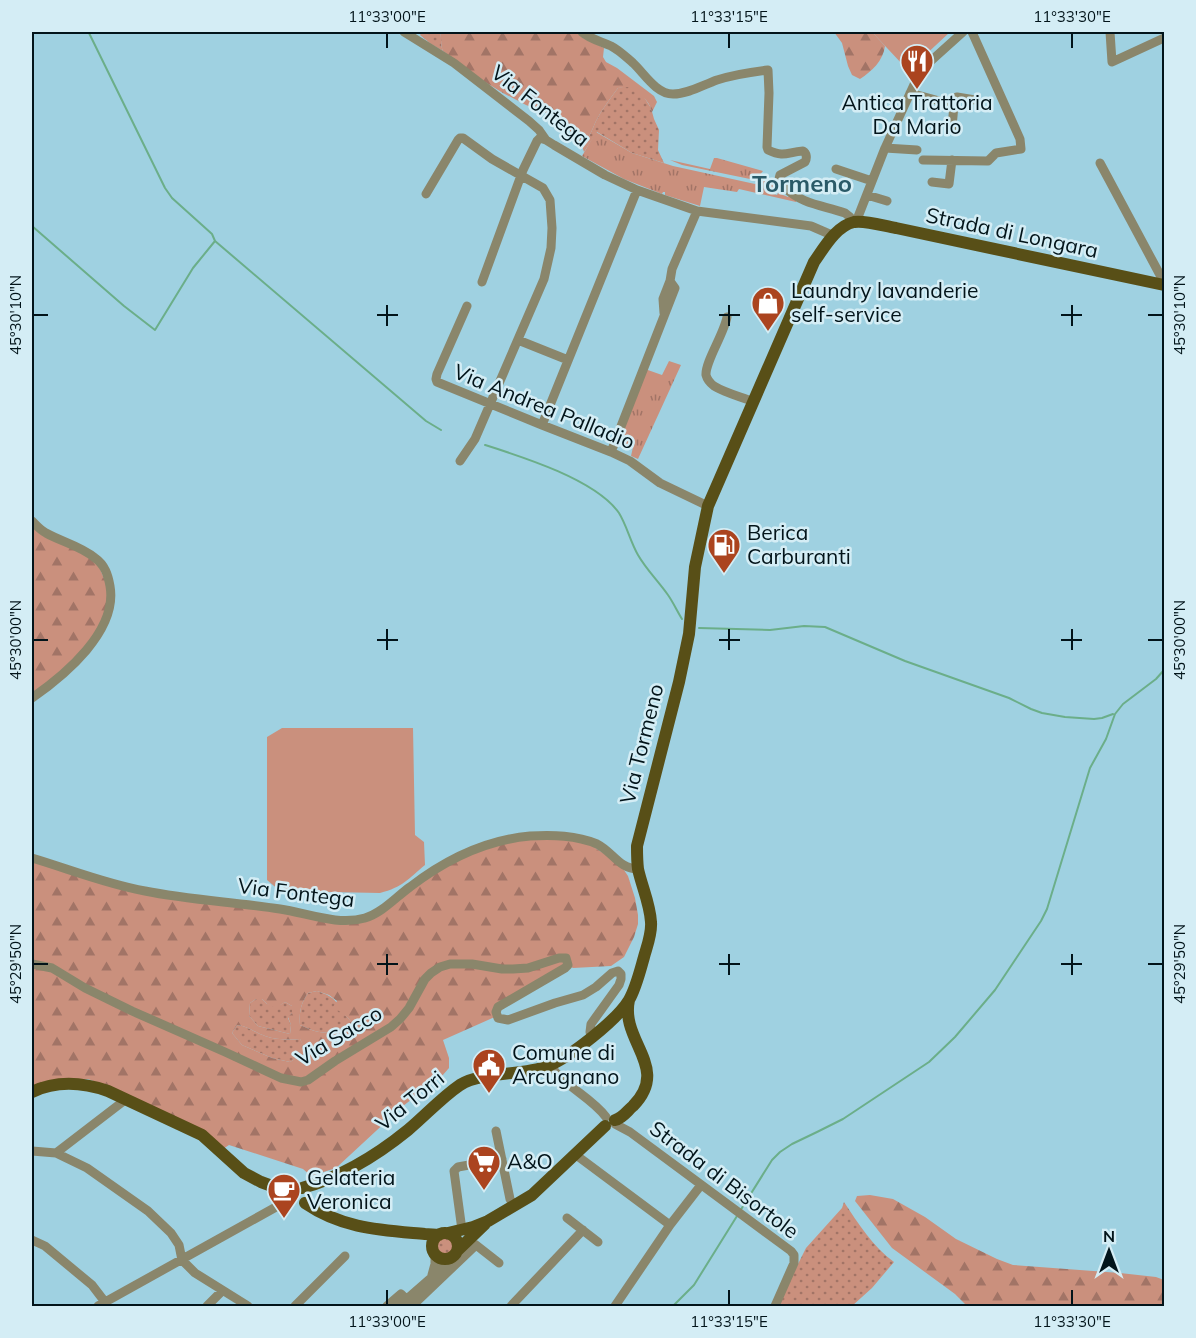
<svg xmlns="http://www.w3.org/2000/svg" width="1196" height="1338" font-family="Mulish,sans-serif">
<style>
.grass{fill:url(#grass-dots)}
.forest{fill:url(#forest-firs);fill-rule:evenodd}
.park{fill:url(#park-tufts)}
.pitch{fill:#ca907d}
.lines{fill:none;stroke-linecap:round;stroke-linejoin:round}
.stream{stroke:#6bae89;stroke-width:2}
.minor{stroke:#8a866b;stroke-width:9}
.major{stroke:#584f17;stroke-width:12}
.ticks{fill:none;stroke:#02141a;stroke-width:2}
.labels{text-anchor:middle;stroke-width:5;stroke-linejoin:round;paint-order:stroke}
.poi-label{font-size:21px;fill:#02141a;stroke:#d4edf5;text-anchor:start}
.street-label{font-size:21px;fill:#02141a;stroke:#d4edf5}
.quarter-label{font-size:24px;font-weight:bold;fill:#2a5a68;stroke:#d4edf5}
.neatline{fill:none;stroke:#02141a;stroke-width:2}
.ticks-label{font-size:15px;text-anchor:middle;fill:#02141a}
</style>
<defs>
<pattern id="grass-dots" width="8" height="8" patternUnits="userSpaceOnUse" patternTransform="scale(1.5)"><rect width="8" height="8" fill="#ca907d"/><path d="M2 2h.1M6 6h.1" fill="none" stroke="#a27466" stroke-width="1.8" stroke-linecap="round"/></pattern>
<pattern id="forest-firs" width="22" height="20" patternUnits="userSpaceOnUse" patternTransform="scale(1.5)"><rect width="22" height="20" fill="#ca907d"/><path d="M5 1l3.5 6h-7zM16 11l3.5 6h-7z" fill="#a27466"/></pattern>
<pattern id="park-tufts" width="24" height="20" patternUnits="userSpaceOnUse" patternTransform="scale(1.5)"><rect width="24" height="20" fill="#ca907d"/><path d="M3 7l-1-3M5 7V3M7 7l1-3M15 17l-1-3M17 17v-4M19 17l1-3" fill="none" stroke="#a27466"/></pattern>
</defs>
<rect width="100%" height="100%" fill="#9fd1e1"/>
<path class="grass" d="M422,32H440C442,38 440,44 443,51L431,44L420,35Z
M628,86L642,94L651,108L654,119L659,130L658,150L664,163L632,153L597,132L584,152L582,146C589,139 592,130 596,121C602,109 610,99 618,88Z
M317,991C338,998 334,1001 346,1016C350,1020 352,1022 354,1028C349,1029 345,1028 339,1029C336,1030 333,1031 329,1032C319,1034 309,1029 300,1025C299,1012 301,1003 308,993Z
M256,999H262L267,1004L280,1005L285,1002L292,1006V1013L288,1018L291,1025L290,1034L258,1026L249,1016L250,1003Z
M237,1025C248,1026 255,1033 265,1036C276,1040 289,1040 300,1039L307,1052L290,1062L272,1058L242,1045L232,1033Z
M844,1202C858,1223 873,1247 894,1262L872,1288L852,1306H777L806,1248L842,1208Z
M436 1246a9 9 0 1 1 18 0a9 9 0 1 1-18 0Z"/>
<path class="forest" d="M440,32H576L583,38L604,48L603,57L606,62L617,68L654,96L657,102L652,112C649,99 639,93 628,87L618,88C610,99 602,109 596,121C592,130 589,139 582,146L579,142L580,138L564,127L555,116L526,105L503,93L485,82L443,51C440,44 442,38 440,32Z
M834,32H872L885,46C883,61 872,71 860,79L852,75L848,66L842,43Z
M32,521L95,557L111,595L97,636L32,698Z
M580,838L620,864L628,876L635,898L638,915V924L634,937L624,957L611,966L573,968L568,965L498,1007L497,1016L443,1040L449,1058V1068L442,1076L403,1106L336,1168L311,1176L303,1169L229,1145L223,1149L115,1089L88,1079L46,1081L32,1087V858L114,885L323,918H365L436,868L508,840ZM317,991L329,995L337,1001L333,1007C342,1013 351,1018 354,1028C348,1030 344,1028 339,1029C336,1030 333,1032 329,1032C319,1034 309,1029 300,1025C299,1012 301,1003 308,993ZM256,999H262L267,1004L276,1008L285,1002L292,1006V1013L288,1017L291,1025L290,1034L258,1026L249,1016L250,1003ZM237,1025C248,1026 255,1033 265,1036C276,1040 289,1040 300,1039L306,1052L290,1062L272,1058L242,1045L232,1033Z
M870,1195L893,1199L925,1217L956,1239L997,1259L1013,1265L1120,1273L1156,1277L1164,1280V1306H967L955,1294L892,1248L855,1201L857,1196Z"/>
<path class="park" d="M596,132L632,153L673,166L755,184L765,177L769,178L779,189V190L775,189L773,194L777,195L778,193L788,197L790,194L796,199V202L739,189L737,192L704,187L700,206L665,195V192H663L662,194L624,179L582,156Z
M714,158H717L763,171L758,177L750,179L682,165L670,160L710,169Z
M669,361L681,365L638,459L631,456L633,447L616,440L645,369L662,375Z"/>
<path class="pitch" d="M872,32H950L921,59L916,55L910,61L914,67L913,69L907,65H903Z
M282,728H413L415,835L424,842L425,865C408,879 403,887 380,893L280,891L267,880V737Z"/>
<g class="lines">
<path class="stream" d="M89,33L165,188L172,198L212,234L215,241
M32,226L124,306L155,330L193,268L215,241L426,421L441,430
M485,445C523,457 596,480 619,513C627,526 630,541 638,555C646,569 658,581 668,595C673,602 677,611 682,619
M699,628L770,630L804,626L825,627L905,661L1009,698L1031,709L1042,713L1065,717L1094,719L1102,718L1113,714
M740,1211L772,1160L780,1152L792,1144L817,1132L843,1119L929,1062L955,1037L995,990L1041,921L1047,909L1090,768L1106,739L1115,714L1123,704L1156,679L1164,670
M673,1306L694,1285L737,1216"/>
<path class="minor" d="M404,32L454,63L529,121L539,130L546,140L554,145L605,175L637,190L697,211L811,226L834,236
M582,32C590,39 600,41 611,46C619,50 626,57 633,63C644,73 656,94 673,94C688,94 703,85 717,80C733,75 751,72 768,70L769,93L767,147L768,150C785,158 787,152 803,151C807,153 807,159 805,162L780,175C778,181 779,182 784,187C803,205 822,205 845,213L850,217L853,223
M1110,32L1112,62L1164,38
M910,93L954,105
M952,127L954,105L957,97L975,100
M885,148L917,150
M923,160L988,161L996,153L1021,149L1020,139L972,32
M1100,163L1159,273L1161,277L1159,284
M836,169L872,181
M932,182L949,184L952,160
M426,194L458,140L460,138H463L492,159L543,188L550,200L552,228L551,248L544,279L475,439L460,461
M867,195L887,201
M856,222L885,148L917,78L923,68L963,32
M482,282L523,170L537,141L540,138L546,140
M467,306L437,374L436,379L437,382L542,425L611,452L630,461L660,483L708,506
M664,313L663,299L670,281L672,269L697,211
M727,317C724,334 705,362 706,375C707,379 710,383 714,386C725,393 742,397 754,402
M518,340L568,360
M542,425L637,190
M611,452L675,288L670,281
M32,521C36,525 40,530 46,533C62,542 81,546 95,558C105,565 108,575 110,586C118,631 65,675 32,698
M32,858C69,869 106,884 145,891C189,900 236,902 280,909C307,913 338,926 365,918C382,913 396,897 410,887C445,860 485,840 530,836C553,835 576,835 597,844C613,852 619,869 638,869
M32,964L52,968L85,988L132,1011L225,1052L281,1078L301,1082L308,1080L335,1061L391,1027L400,1019L409,1008L425,979L431,973L440,967L450,964H472L502,969H513L528,968L559,958H566L568,965L565,968L498,1007L496,1012L498,1018L508,1020L555,1003L583,995L596,987L612,973L618,971L621,974V979L619,985L591,1024L590,1032L592,1037
M550,1065C565,1087 591,1097 606,1117
M615,1124L630,1132L791,1251L794,1255V1263L775,1306
M496,1131L510,1199L514,1206
M32,1151L56,1153L125,1100
M56,1153L87,1168L148,1211L171,1233L179,1245L182,1260
M576,1155L670,1225
M567,1218L598,1242
M462,1230L454,1171L458,1167L502,1159
M32,1240L45,1246L92,1285L105,1302
M182,1260L195,1273L248,1306
M432,1275L435,1264V1254
M98,1306L276,1207L291,1200
M207,1306L222,1291
M295,1306L345,1256
M387,1306L401,1294L406,1299
M399,1306L439,1271L450,1258
M412,1306L476,1245L499,1263
M511,1306L583,1230
M615,1306L670,1225L701,1185"/>
<path class="major" d="M32,1092C57,1080 82,1082 108,1091L202,1135L244,1173L261,1182L291,1193
M615,1120C623,1118 627,1111 633,1106C671,1067 620,1042 629,1000
M302,1188C342,1177 376,1156 408,1130C426,1115 441,1098 460,1085C483,1071 522,1076 548,1066C570,1057 617,1020 629,1000C636,988 640,971 644,957C647,946 652,934 651,922C650,904 642,887 638,869C637,861 637,854 637,846L679,682L689,634L695,567L708,506L814,262C824,248 836,226 854,222C865,220 884,226 896,228L1164,285
M305,1203C343,1229 381,1230 425,1234C430,1234 434,1235 439,1235
M432 1246a13 13 0 1 1 26 0a13 13 0 1 1-26 0Z
M448,1233L473,1227L488,1221L532,1195L605,1126
M458,1250L485,1224"/>
</g>
<path class="ticks" d="M387,33V48M729,33V48M1072,33V48M387,305V326M729,305V326M1072,305V326M33,315H48M377,315H398M719,315H740M1061,315H1082M1148,315H1163M387,629V650M729,629V650M1072,629V650M33,640H48M377,640H398M719,640H740M1061,640H1082M1148,640H1163M387,954V975M729,954V975M1072,954V975M33,964H48M377,964H398M719,964H740M1061,964H1082M1148,964H1163M387,1290V1305M729,1290V1305M1072,1290V1305"/>
<defs>
<symbol id="restaurant-pin" viewBox="-11 -11 22 30"><path d="M0 17L-7.5 6A9.5 9.5 0 1 1 7.5 6Z" fill="#ab441f" stroke="#d4edf5"/><path d="M-5-6h1v4h1v-4h1v4h1v-4h1v5L-1.5 .5V6h-2V.5L-5-1ZM5-6V6H3V1.5H1.5Q1.5-4 5-6Z" fill="#fff"/></symbol>
<symbol id="shop-pin" viewBox="-11 -11 22 30"><path d="M0 17L-7.5 6A9.5 9.5 0 1 1 7.5 6Z" fill="#ab441f" stroke="#d4edf5"/><path d="M-5-2.5h2.3a2.7 3.5 0 0 1 5.4 0H5L5.5 6h-11ZM-1.5-2.5h3a1.5 2.3 0 0 0-3 0Z" fill="#fff"/></symbol>
<symbol id="fuel-pin" viewBox="-11 -11 22 30"><path d="M0 17L-7.5 6A9.5 9.5 0 1 1 7.5 6Z" fill="#ab441f" stroke="#d4edf5"/><path d="M-5.5-6h7V0h2V4h1.3V-2.5L3-4.5l.8-.8L6-3V5H2.5V1h-1V6h-7ZM-4.2-4.7v3.2H.2V-4.7Z" fill="#fff"/></symbol>
<symbol id="civic-pin" viewBox="-11 -11 22 30"><path d="M0 17L-7.5 6A9.5 9.5 0 1 1 7.5 6Z" fill="#ab441f" stroke="#d4edf5"/><path d="M-.6-6.5H3V-4.5H.6V-3L4-1V1h2V6H-6V1h2V-1L-.6-3ZM-1.2 2.5V6h2.4V2.5Z" fill="#fff"/></symbol>
<symbol id="supermarket-pin" viewBox="-11 -11 22 30"><path d="M0 17L-7.5 6A9.5 9.5 0 1 1 7.5 6Z" fill="#ab441f" stroke="#d4edf5"/><path d="M-6-5.5h2.5l.6 2H6L4.5 2H-2.5L-4.4-4H-6ZM-1.5 3.2a1.3 1.3 0 1 0 .1 0ZM3 3.2a1.3 1.3 0 1 0 .1 0Z" fill="#fff"/></symbol>
<symbol id="cafe-pin" viewBox="-11 -11 22 30"><path d="M0 17L-7.5 6A9.5 9.5 0 1 1 7.5 6Z" fill="#ab441f" stroke="#d4edf5"/><path d="M-5.5-4.5H6V0H3Q3 3.5 0 3.5H-2.5Q-5.5 3.5-5.5 0ZM3-3.2v2h1.7v-2ZM-6 4.5H4V6H-6Z" fill="#fff"/></symbol>
</defs>
<g fill-rule="evenodd">
<use href="#restaurant-pin" x="898" y="42" width="38" height="52"/>
<use href="#shop-pin" x="749" y="284" width="38" height="52"/>
<use href="#fuel-pin" x="705" y="526" width="38" height="52"/>
<use href="#civic-pin" x="470" y="1046" width="38" height="52"/>
<use href="#supermarket-pin" x="465" y="1143" width="38" height="52"/>
<use href="#cafe-pin" x="265" y="1171" width="38" height="52"/>
</g>
<g class="labels">
<g class="poi-label">
<text x="917" y="110" text-anchor="middle">Antica Trattoria<tspan x="917" dy="24">Da Mario</tspan></text>
<text x="791" y="298">Laundry lavanderie<tspan x="791" dy="24">self-service</tspan></text>
<text x="747" y="540">Berica<tspan x="747" dy="24">Carburanti</tspan></text>
<text x="512" y="1060">Comune di<tspan x="512" dy="24">Arcugnano</tspan></text>
<text x="507" y="1169">A&amp;O</text>
<text x="307" y="1185">Gelateria<tspan x="307" dy="24">Veronica</tspan></text>
</g>
<g class="street-label">
<text transform="translate(540 106) rotate(38)" y="7">Via Fontega</text>
<text transform="translate(1012 233) rotate(12)" y="7">Strada di Longara</text>
<text transform="translate(544 407) rotate(22)" y="7">Via Andrea Palladio</text>
<text transform="translate(642 744) rotate(-76)" y="7">Via Tormeno</text>
<text transform="translate(296 893) rotate(7)" y="7">Via Fontega</text>
<text transform="translate(339 1036) rotate(-31)" y="7">Via Sacco</text>
<text transform="translate(410 1101) rotate(-39)" y="7">Via Torri</text>
<text transform="translate(724 1180) rotate(37)" y="7">Strada di Bisortole</text>
</g>
<g class="quarter-label">
<text x="802" y="192">Tormeno</text>
</g>
</g>
<rect width="1196" height="1338" fill="none" stroke="#d4edf5" stroke-width="66"/>
<g transform="translate(1109 1251)" stroke="#d4edf5" stroke-width="4.5" paint-order="stroke">
<path d="M0-4.5L10 22L0 15L-10 22Z" fill="#02141a"/>
<text y="-9" font-size="16" font-weight="bold" text-anchor="middle" fill="#02141a">N</text>
</g>
<rect x="33" y="33" width="1130" height="1272" class="neatline"/>
<g class="ticks-label">
<text x="387" y="22">11°33'00"E</text>
<text x="729" y="22">11°33'15"E</text>
<text x="1072" y="22">11°33'30"E</text>
<text transform="translate(16 315) rotate(-90)" y="5">45°30'10"N</text>
<text transform="translate(1180 315) rotate(-90)" y="5">45°30'10"N</text>
<text transform="translate(16 640) rotate(-90)" y="5">45°30'00"N</text>
<text transform="translate(1180 640) rotate(-90)" y="5">45°30'00"N</text>
<text transform="translate(16 964) rotate(-90)" y="5">45°29'50"N</text>
<text transform="translate(1180 964) rotate(-90)" y="5">45°29'50"N</text>
<text x="387" y="1327">11°33'00"E</text>
<text x="729" y="1327">11°33'15"E</text>
<text x="1072" y="1327">11°33'30"E</text>
</g>
</svg>
